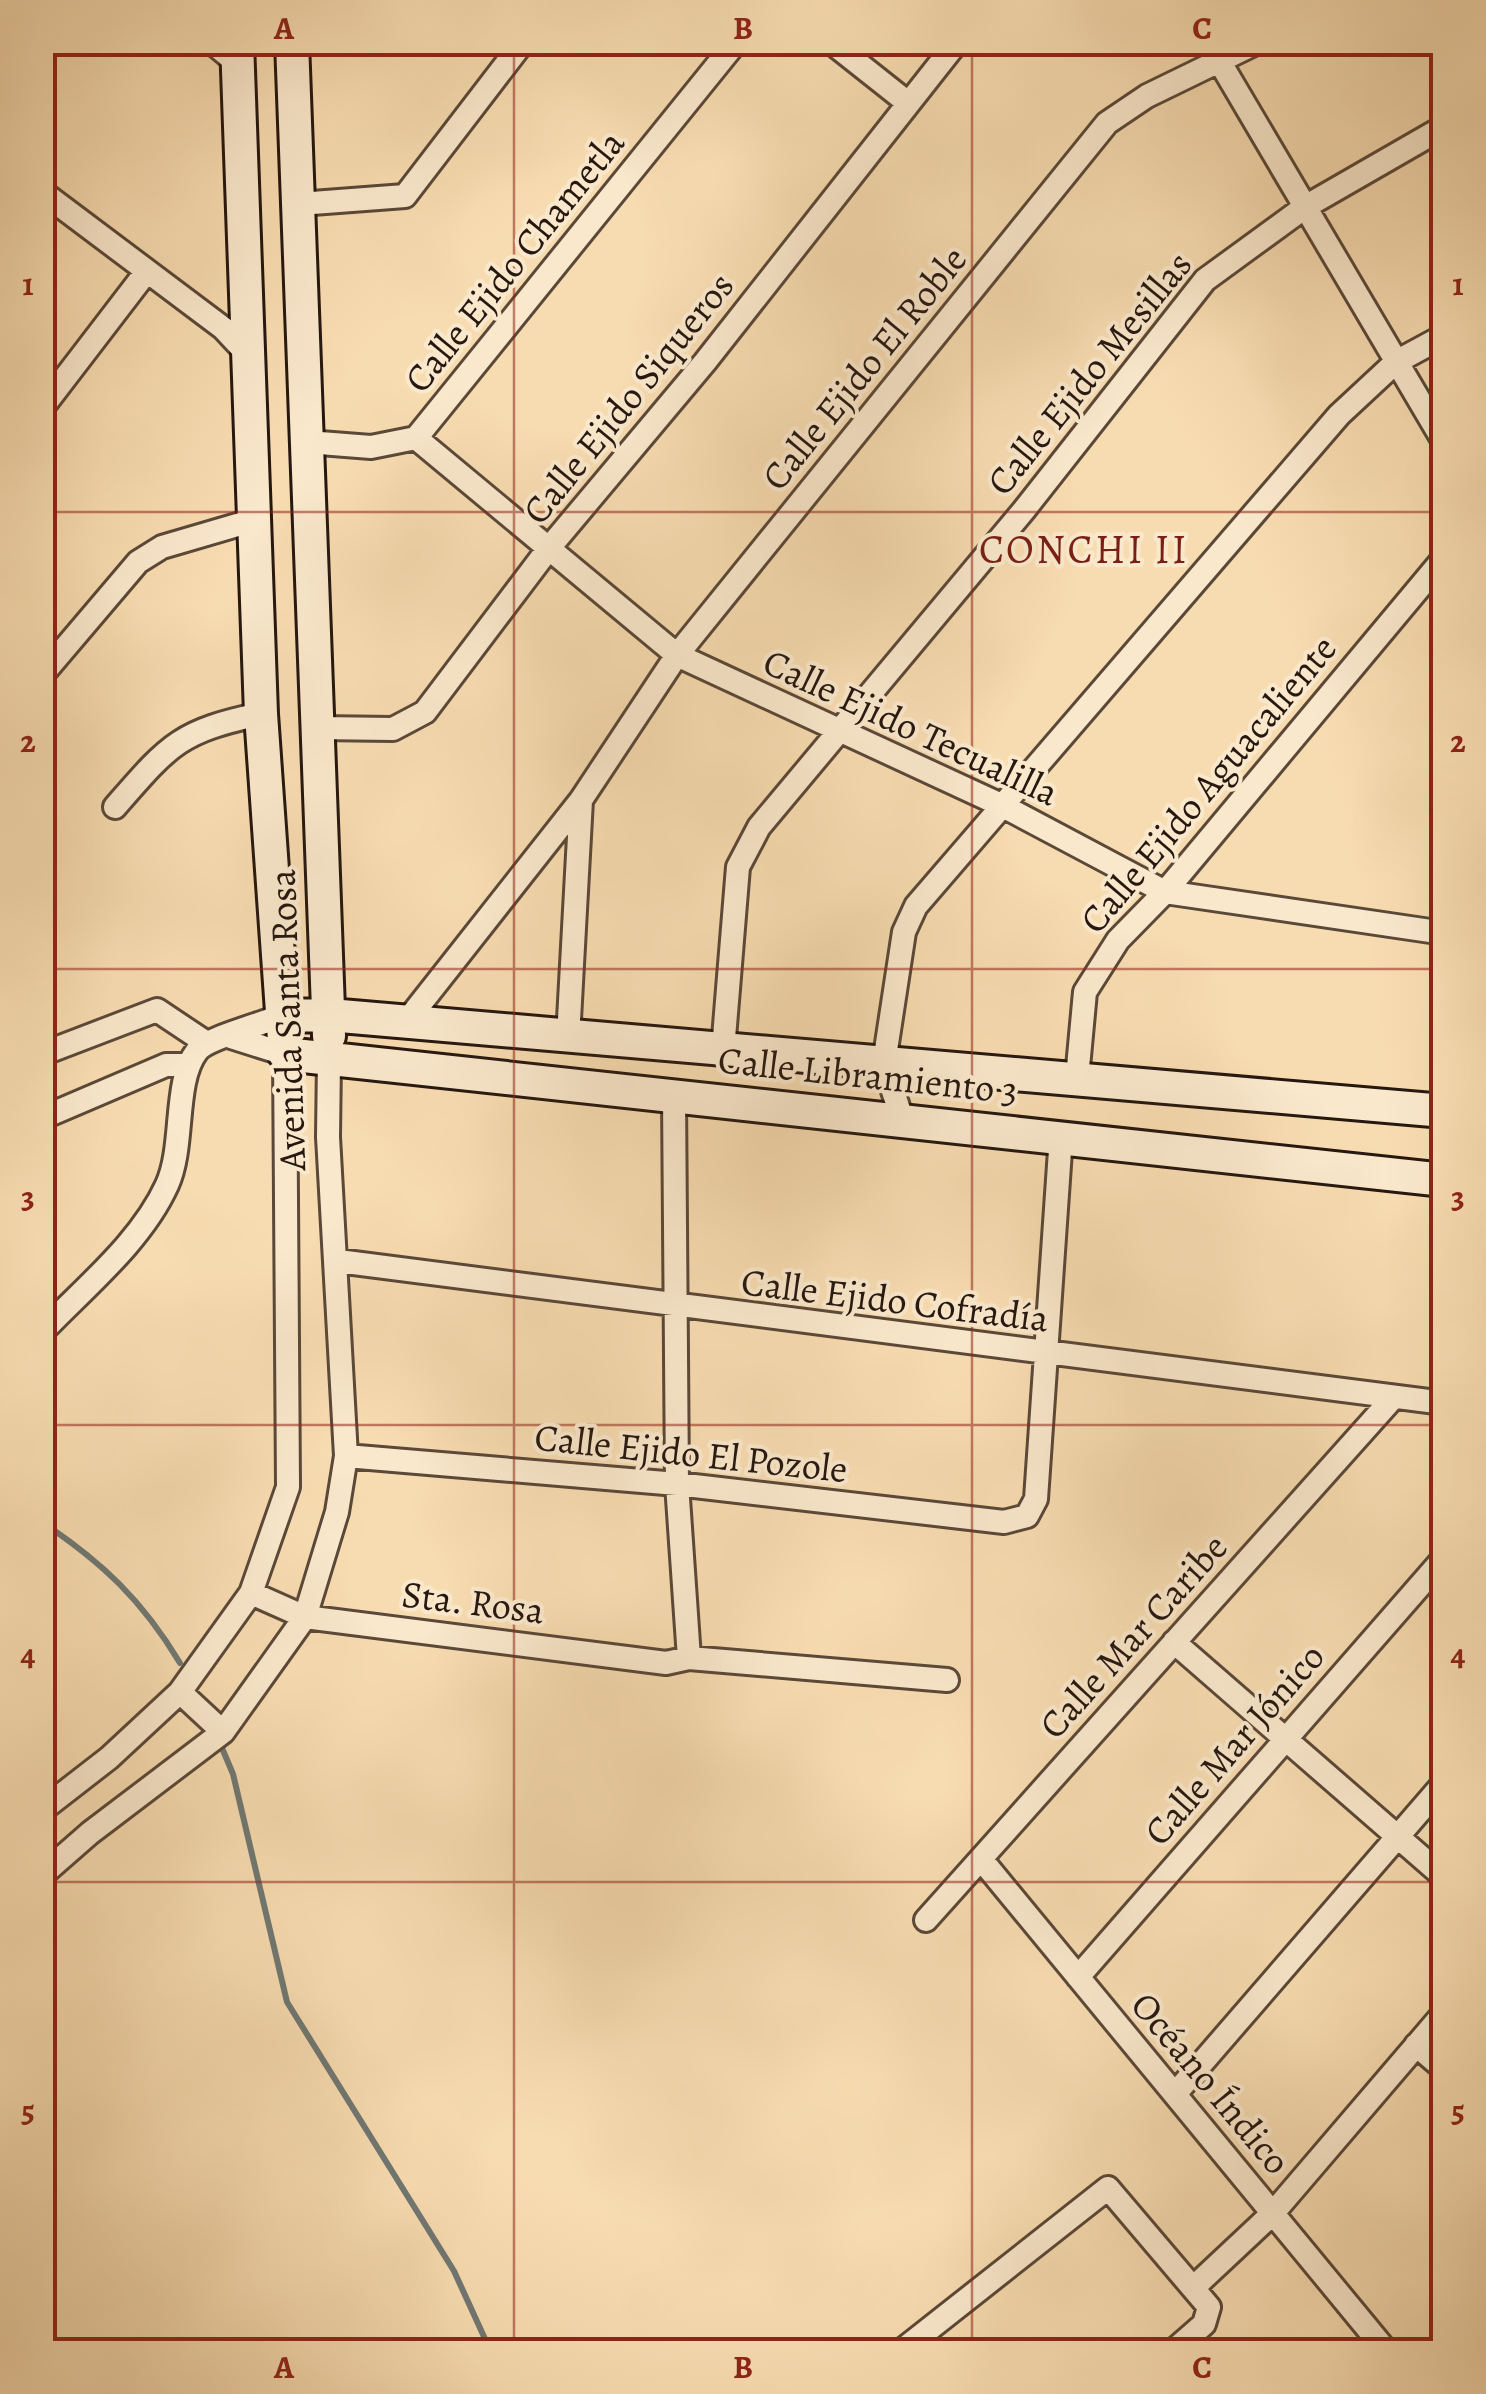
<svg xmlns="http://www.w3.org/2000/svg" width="1486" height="2394" font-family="Alegreya,serif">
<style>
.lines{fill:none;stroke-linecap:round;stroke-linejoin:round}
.stream{stroke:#707873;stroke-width:6}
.street-casing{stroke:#5a4838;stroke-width:28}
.secondary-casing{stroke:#26170f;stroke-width:38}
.street{stroke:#fae8cc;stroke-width:22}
.secondary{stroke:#fae8cc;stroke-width:32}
.grid{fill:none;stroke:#8f2418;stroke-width:2.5;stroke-opacity:0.55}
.labels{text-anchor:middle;stroke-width:8;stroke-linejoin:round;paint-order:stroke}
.street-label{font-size:38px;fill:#26170f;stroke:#fae8cc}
.neighbourhood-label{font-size:40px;letter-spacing:2.5px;fill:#7a1f14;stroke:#fae8cc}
.neatline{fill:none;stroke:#8f2418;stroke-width:4}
.grid-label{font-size:32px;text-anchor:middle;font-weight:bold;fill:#8f2418}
</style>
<rect width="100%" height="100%" fill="#f8dcb1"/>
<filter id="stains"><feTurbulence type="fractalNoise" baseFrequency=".002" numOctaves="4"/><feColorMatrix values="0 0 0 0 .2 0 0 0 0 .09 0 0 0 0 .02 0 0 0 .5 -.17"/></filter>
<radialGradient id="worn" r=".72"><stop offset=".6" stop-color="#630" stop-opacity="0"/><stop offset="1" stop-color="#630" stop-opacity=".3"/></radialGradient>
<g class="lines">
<path class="stream" d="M42,1522C103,1563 142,1600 180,1663
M222,1748L233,1774L287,2002L454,2271L491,2352"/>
<defs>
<path id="street" d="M212,42L237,63
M831,42L908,103
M1208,42L1444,442
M42,51L49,42
M42,192L223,328L252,359
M299,204L405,196L523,42
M42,408L147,271
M416,438L677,655L1001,805L1165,892L1444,933
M307,442L371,447L416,438L736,42
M42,675L138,562L162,547L254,520
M318,728L393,729L425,712L549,548L705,362L957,42
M115,807C169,745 179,731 261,714
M406,1022L581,800L677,655L1107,123L1147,96L1258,42
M568,1038L581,800
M723,1050L738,867L759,827L1024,510L1205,280L1305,207L1444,127
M42,1054L157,1010L205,1042
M1077,1078L1085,992L1118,940L1165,892L1444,558
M674,1095L677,1484L689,1658
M42,1118L166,1065H189
M902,1119L884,1063L904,932L916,906L1339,415L1396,362L1444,336
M338,1261L1444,1403
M42,1332C85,1287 141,1242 167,1185C185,1146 173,1082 197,1051C207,1038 262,1024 281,1016
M346,1456L677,1484L1004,1522L1027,1516L1036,1499L1061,1136
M251,1593L305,1617L666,1663L689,1658L947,1680
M1174,1642L1444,1877
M180,1692L223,1732
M42,1810L109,1758L180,1692L251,1593L288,1487L285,1054L231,1037
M981,1859L1387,2352
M42,1875L90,1833L223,1732L305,1617L337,1512L346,1456L328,1137L329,1060
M926,1920L1392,1399
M1078,1977L1444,1558
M1416,2045L1444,2069
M1175,2094L1444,1783
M1193,2288L1273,2213L1444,2013
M900,2352L1108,2188L1209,2307L1204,2324L1172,2352"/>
<path id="secondary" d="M237,42L261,714L285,1054L1444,1180
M292,42L329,1036
M281,1016L329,1015L1444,1111"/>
</defs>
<use href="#street" class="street-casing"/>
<use href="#secondary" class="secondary-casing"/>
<use href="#street" class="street"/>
<use href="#secondary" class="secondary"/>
</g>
<path class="grid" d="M514,42V2352M972,42V2352M42,512H1444M42,969H1444M42,1425H1444M42,1882H1444"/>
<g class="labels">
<g class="street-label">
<text transform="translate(514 261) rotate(-51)" y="13">Calle Ejido Chametla</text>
<text transform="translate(864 368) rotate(-51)" y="13">Calle Ejido El Roble</text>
<text transform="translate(1089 373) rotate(-51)" y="13">Calle Ejido Mesillas</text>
<text transform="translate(628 398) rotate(-51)" y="13">Calle Ejido Siqueros</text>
<text transform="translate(911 727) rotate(25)" y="13">Calle Ejido Tecualilla</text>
<text transform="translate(1208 784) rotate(-50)" y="13">Calle Ejido Aguacaliente</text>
<text transform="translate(287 1020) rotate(-92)" y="13">Avenida Santa Rosa</text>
<text transform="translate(868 1075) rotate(6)" y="13">Calle Libramiento 3</text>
<text transform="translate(895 1300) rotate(7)" y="13">Calle Ejido Cofradía</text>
<text transform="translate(691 1453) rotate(6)" y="13">Calle Ejido El Pozole</text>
<text transform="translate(473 1602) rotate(7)" y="13">Sta. Rosa</text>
<text transform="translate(1133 1636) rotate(-48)" y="13">Calle Mar Caribe</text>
<text transform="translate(1234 1744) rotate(-49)" y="13">Calle Mar Jónico</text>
<text transform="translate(1211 2083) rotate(50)" y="13">Océano Índico</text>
</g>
<g class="neighbourhood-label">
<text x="1084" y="563">CONCHI II</text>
</g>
</g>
<rect width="1486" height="2394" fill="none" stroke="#f8dcb1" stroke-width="110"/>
<rect x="55" y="55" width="1376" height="2284" class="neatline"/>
<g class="grid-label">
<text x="284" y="39">A</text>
<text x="743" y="39">B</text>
<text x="1202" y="39">C</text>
<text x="28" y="295">1</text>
<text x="1458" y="295">1</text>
<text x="28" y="752">2</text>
<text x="1458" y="752">2</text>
<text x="28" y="1208">3</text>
<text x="1458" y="1208">3</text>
<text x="28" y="1665">4</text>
<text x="1458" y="1665">4</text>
<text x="28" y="2122">5</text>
<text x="1458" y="2122">5</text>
<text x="284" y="2378">A</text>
<text x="743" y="2378">B</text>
<text x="1202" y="2378">C</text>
</g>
<rect width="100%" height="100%" filter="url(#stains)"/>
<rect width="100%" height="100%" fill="url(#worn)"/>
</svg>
